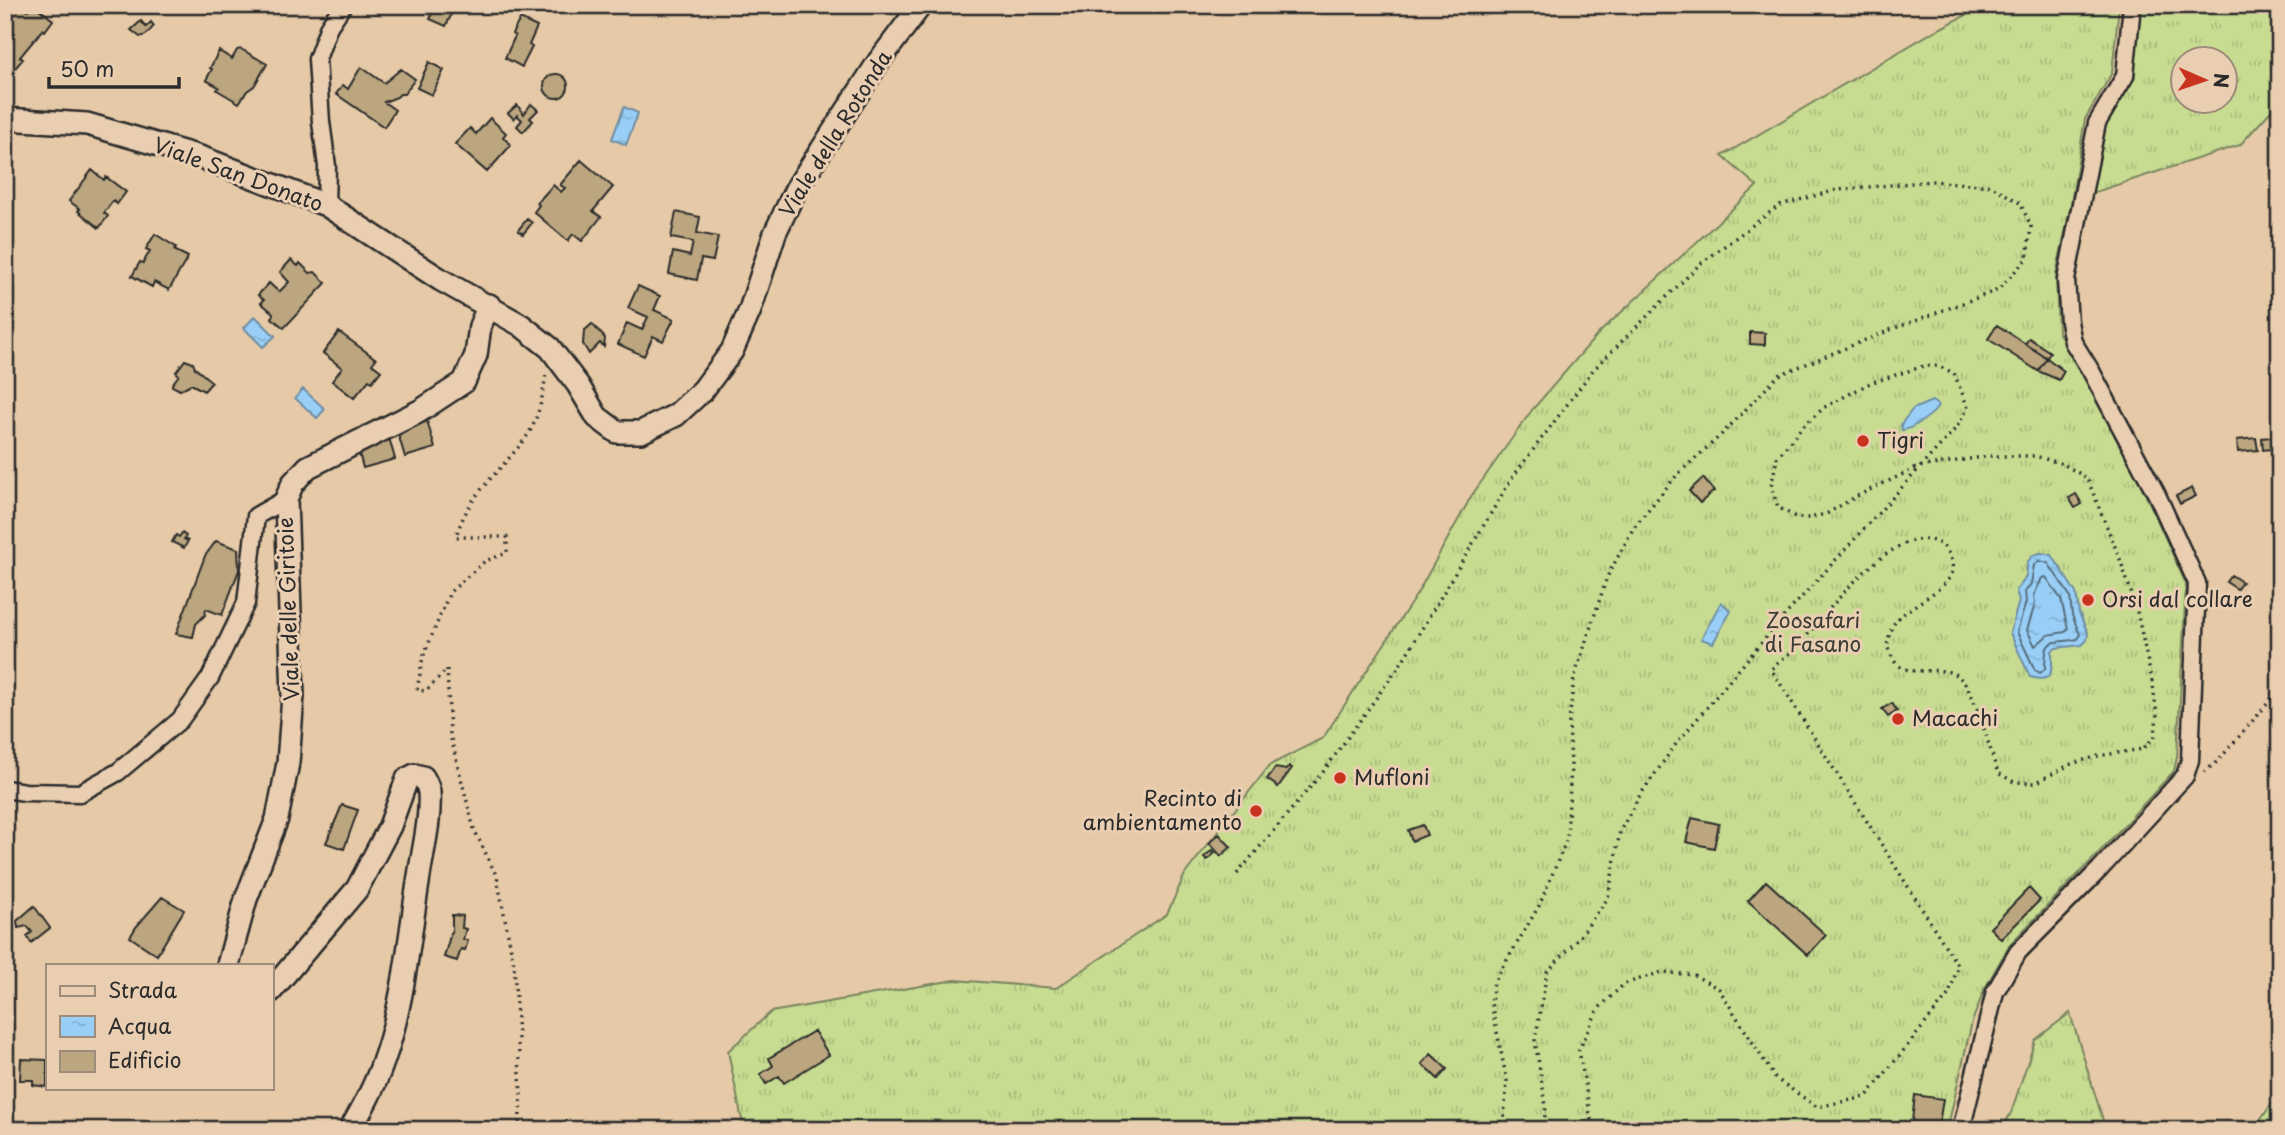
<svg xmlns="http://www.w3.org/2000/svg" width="2285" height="1135" font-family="'Playpen Sans',sans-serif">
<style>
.grass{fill:url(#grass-tufts);stroke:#79845e;stroke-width:2;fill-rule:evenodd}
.water{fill:url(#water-ripples);stroke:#6d8da5;stroke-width:2}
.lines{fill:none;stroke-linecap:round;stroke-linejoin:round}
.shore{stroke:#576d7d;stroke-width:2}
.building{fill:#bba67f;stroke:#2b2b2b;stroke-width:2}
.street-casing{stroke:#2b2b2b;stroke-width:21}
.secondary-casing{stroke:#2b2b2b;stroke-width:26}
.path{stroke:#2b2b2b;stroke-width:3.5;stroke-dasharray:2 5;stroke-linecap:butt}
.street{stroke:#eaceb1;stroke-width:16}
.secondary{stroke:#eaceb1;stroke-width:21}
.poi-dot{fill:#c8321e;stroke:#eaceb1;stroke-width:2.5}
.labels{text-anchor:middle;stroke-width:6;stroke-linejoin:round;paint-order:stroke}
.street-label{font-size:21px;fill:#2b2b2b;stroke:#eaceb1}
.poi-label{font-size:21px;fill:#2b2b2b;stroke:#eaceb1;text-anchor:start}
.park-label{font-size:21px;fill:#3b3d35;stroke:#eaceb1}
</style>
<defs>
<pattern id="grass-tufts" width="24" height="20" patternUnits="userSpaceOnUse" patternTransform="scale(1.75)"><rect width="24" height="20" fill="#c7dc91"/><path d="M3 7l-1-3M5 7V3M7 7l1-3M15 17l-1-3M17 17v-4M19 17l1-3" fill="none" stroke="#abbd7d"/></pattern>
<pattern id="water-ripples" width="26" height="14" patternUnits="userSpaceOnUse" patternTransform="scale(1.75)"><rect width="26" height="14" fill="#99cff7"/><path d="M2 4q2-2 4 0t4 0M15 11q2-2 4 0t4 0" fill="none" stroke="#84b2d4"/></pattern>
</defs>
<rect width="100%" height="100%" fill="#e6caa7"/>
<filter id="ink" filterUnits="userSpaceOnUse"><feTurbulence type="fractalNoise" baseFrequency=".0143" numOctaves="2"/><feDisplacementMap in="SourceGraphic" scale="14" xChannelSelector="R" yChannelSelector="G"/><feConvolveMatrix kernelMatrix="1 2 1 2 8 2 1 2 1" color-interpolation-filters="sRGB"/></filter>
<g filter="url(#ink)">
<path class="grass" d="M1986,5H2119L2112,73L2085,119L2070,209L2056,274L2058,332L2086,376L2128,455L2186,584L2177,757L2174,771L2093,859L2010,944L1985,988L1972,1022L1947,1130H744L728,1051L771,1012L955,980L1056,988L1167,914L1185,874L1270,765L1323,738L1417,594L1472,495L1532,410L1599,333L1757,186L1722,156L1933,32Z
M2135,5H2280V101L2240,145L2089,194L2100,125L2127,78ZM2184,60H2226V102H2184Z
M2070,1013L2106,1130H2001L2011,1113L2035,1040Z
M2280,1092V1130H2250L2259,1122Z"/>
<path class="water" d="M624,107L638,113L626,145L612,139Z
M255,316L275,336L263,347L244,328Z
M303,389L325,409L317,418L295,398Z
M1932,401L1938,405C1937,413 1911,430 1902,430L1901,424L1913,409Z
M2040,553L2052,555L2076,593L2079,613L2088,633L2087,640L2082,645L2056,648L2052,651C2052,670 2055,684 2030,677L2010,633L2019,601L2016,590C2025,581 2028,575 2027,563L2033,555Z
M1721,602L1731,611L1713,643L1701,639Z"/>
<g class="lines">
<path class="shore" d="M2039,561L2048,563L2070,596L2072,615L2080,635L2078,639C2050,645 2045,635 2045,669L2040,673L2035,670L2017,632L2026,602L2025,592L2031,584L2034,565Z
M2046,577L2061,599L2068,629L2065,632L2048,635L2035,646L2027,630L2035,604L2034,595L2042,578Z"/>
</g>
<path class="building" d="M17,5H21L28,10L34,5L53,20L45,31L43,29L20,57L23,59L11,73L5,69V20Z
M427,5H456L446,26L430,19L435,9Z
M520,19L537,27L529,45L532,47L522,67L505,58L515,36L512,34Z
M141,21L146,27L151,22L154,26L146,35L140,37L131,30Z
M241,49L267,64L254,86L247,91L239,103L217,90L219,87L206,80L212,69L210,68L219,51L232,59L237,50Z
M429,62L444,70L432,95L417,88Z
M361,67L384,83L401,69L415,79L404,94H400L397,97L384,102L395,110L384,127L336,94L343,85L348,89Z
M544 86a12 12 0 1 1 24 0a12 12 0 1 1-24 0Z
M531,104L538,110L530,118L533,121L523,132L517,126L522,120L517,115L514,119L508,113L517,105L524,114Z
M490,118L506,133L503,137L511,145L487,172L455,144L470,128L476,134Z
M581,160L613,187L593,211L601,217L582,241L573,234L568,241L534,212L539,205L537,203L553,185L561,192L565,188L560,185Z
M92,170L104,180L106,177L126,192L117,204L113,201L104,213L108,216L99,228L78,211L80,209L69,201Z
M676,212L700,217L697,233L718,237L713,261L701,259L697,280L669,274L673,252L690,256L693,242L671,238Z
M527,219L532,223L523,234L518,230Z
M155,234L176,247L174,250L188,257L169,290L154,282L152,287L132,276L140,262L143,263L150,251L146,249Z
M291,260L298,266L300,263L310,273L315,272L326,283L284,328L272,318L273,313L261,303L264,300L258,295L269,283L279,292L289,282L280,272Z
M638,286L660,296L654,310L674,319L663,341L653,336L644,356L618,344L627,323L642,330L648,317L628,308Z
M592,324L605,338L604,347L600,343L589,354L583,344L584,331Z
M1997,325L2047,358L2038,371L1988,339Z
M339,332L376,359L372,364L381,371L372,382L369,380L354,398L332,381L342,368L323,353Z
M1750,332L1765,333V345L1750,344Z
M2029,338L2050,352L2047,358L2025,344Z
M2047,358L2064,371L2059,380L2038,371Z
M185,360L193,363L195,368L212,382L204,391L191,384L180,390L172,386V384L179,375L176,372Z
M425,414L435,448L405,457L397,430Z
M388,434L395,459L363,468L358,449Z
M2280,436V448L2263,450L2262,438Z
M2256,438L2258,450L2238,452L2237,440Z
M1703,478L1714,491L1700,503L1689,491Z
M2192,488L2196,496L2180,504L2176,496Z
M2076,494L2082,504L2075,508L2069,498Z
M182,533L186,536L184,539L188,541L184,548L172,542L176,535L179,537Z
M216,541L238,549L239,570L222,615L206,609L205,615L196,624L193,637L176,634L205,556Z
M2231,575L2242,582L2237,589L2226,582Z
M1892,703L1897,711L1888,717L1882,709Z
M1289,766L1292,768L1278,787L1267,779L1275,768L1286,770Z
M342,805L358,810L344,849L326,843Z
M1692,818L1719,824L1714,848L1686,842Z
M1423,825L1427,835L1412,841L1408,830Z
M1219,834L1231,847L1221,856L1209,843Z
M1212,850L1215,853L1207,860L1204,857Z
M1766,881L1826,935L1808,955L1748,901Z
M2029,888L2040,900L2001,939L1990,928Z
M162,897L184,910L157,955L130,937L136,927Z
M34,906L50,928L31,943L27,936L32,932L27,926L18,928L17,921Z
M452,915L463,916L462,928L466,929L463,939L468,941L465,950L461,949L457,961L444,957L452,929Z
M814,1031L829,1055L784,1083L779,1076L766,1084L760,1074L773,1066L769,1058Z
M1431,1054L1447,1069L1438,1079L1422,1064Z
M21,1059L47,1060V1087L33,1085V1080H20Z
M1915,1095L1943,1099L1938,1130H1911Z
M124,1123L127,1130H111V1128Z"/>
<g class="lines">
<defs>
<path id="street" d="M326,205L327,166L321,122L317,59L329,26L343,5
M5,789L25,792L80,793L118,772L180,720L210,678L246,603L256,516L286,499
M1961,1130L1995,992L2018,952L2100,869L2185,776L2190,760L2197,583L2157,495L2091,371L2073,342L2069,322L2066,280L2097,123L2125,76L2132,5"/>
<path id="secondary" d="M5,119L87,124L200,157L326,205L441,280L521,325L550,348L578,385L597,417L617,432H641L676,415L703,390L732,351L750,310L775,233L796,189L879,61L921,5
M228,965L246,899L277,819L288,763L293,696L286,499L293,483L308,467L420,411L464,382L476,355L480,326L489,305
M271,991L357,889L390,826L407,779L415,775L423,777C426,782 428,786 429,792C431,821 422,853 418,883C409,940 403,1008 383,1062C375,1086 363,1108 350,1130"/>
</defs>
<use href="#street" class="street-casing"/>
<use href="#secondary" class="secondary-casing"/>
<path class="path" d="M2204,772L2218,761L2280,689
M1237,874L1323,772L1402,662L1512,478L1593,370L1700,264L1780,205L1837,190L1933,181L1992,186L2020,203L2031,226L2027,258L1998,290L1890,330L1779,375L1721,435L1677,475L1634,527L1607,577L1574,678L1569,722L1571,766L1567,839L1539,906L1494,982L1491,1003L1507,1081L1504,1118L1495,1130
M519,1130L521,1094L514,965L497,877L474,829L450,735L447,669L426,691L417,690L423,657L450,592L485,561L507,553V537H456C468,493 502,471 527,436C539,418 543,395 546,374
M1540,1130L1544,1124L1546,1106L1535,1041L1547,972L1578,939L1608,898L1620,831L1640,795L1676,744L1779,622L1957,427L1968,408L1954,373L1938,366H1924L1870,383L1825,407L1802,427L1777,458L1771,487L1778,507L1797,518H1811L1828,513L1857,496L1918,467L1989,456H2035L2063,464L2087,478L2120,559L2136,607L2153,686L2157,715L2155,736L2143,749L2098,756L2071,764L2035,783L2014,782L1998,773C1990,751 1976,692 1960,678C1943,662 1916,679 1898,665C1893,661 1890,652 1887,646C1889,638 1890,628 1896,621C1908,606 1947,590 1952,572C1954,564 1949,552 1944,547C1902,511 1827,613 1803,640C1793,650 1782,660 1771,669L1958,966L1949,994L1866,1097L1817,1107L1775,1078L1719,989L1694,975L1662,972L1624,984L1598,1009L1579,1050L1591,1119L1600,1130"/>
<use href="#street" class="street"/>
<use href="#secondary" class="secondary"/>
</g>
</g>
<g class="poi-dot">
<circle cx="1863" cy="441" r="7"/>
<circle cx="2088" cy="600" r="7"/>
<circle cx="1898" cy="719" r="7"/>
<circle cx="1340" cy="778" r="7"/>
<circle cx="1256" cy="811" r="7"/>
</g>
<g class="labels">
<g class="street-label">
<text transform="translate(836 134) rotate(-58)" y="7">Viale della Rotonda</text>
<text transform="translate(238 175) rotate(20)" y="7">Viale San Donato</text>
<text transform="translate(289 609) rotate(-92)" y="7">Viale delle Giritoie</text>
</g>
<g class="poi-label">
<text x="1877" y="448">Tigri</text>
<text x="2102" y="607">Orsi dal collare</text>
<text x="1912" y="726">Macachi</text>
<text x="1354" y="785">Mufloni</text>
<text x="1242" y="806" text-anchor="end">Recinto di<tspan x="1242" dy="24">ambientamento</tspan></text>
</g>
<g class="park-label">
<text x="1813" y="628">Zoosafari<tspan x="1813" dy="24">di Fasano</tspan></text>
</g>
</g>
<rect width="2285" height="1135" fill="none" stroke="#eaceb1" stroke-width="28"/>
<rect x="14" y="14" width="2257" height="1107" fill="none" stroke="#2b2b2b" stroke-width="2.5" filter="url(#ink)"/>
<rect x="46" y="964" width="228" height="126" fill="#eaceb1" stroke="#9e8d7b" stroke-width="2"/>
<rect x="60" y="986" width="35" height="10" fill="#eaceb1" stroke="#9e8d7b" stroke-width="2"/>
<text x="108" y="998" font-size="21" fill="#2b2b2b">Strada</text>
<rect x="60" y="1016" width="35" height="21" fill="url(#water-ripples)" stroke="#9e8d7b" stroke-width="2"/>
<text x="108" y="1034" font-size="21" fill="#2b2b2b">Acqua</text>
<rect x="60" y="1051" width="35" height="21" fill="#bba67f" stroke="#9e8d7b" stroke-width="2"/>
<text x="108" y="1068" font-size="21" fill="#2b2b2b">Edificio</text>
<g transform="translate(2204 80) rotate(92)"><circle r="33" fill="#eaceb1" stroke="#9e8d7b" stroke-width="2"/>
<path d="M0-5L12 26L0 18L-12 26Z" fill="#c8321e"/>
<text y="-10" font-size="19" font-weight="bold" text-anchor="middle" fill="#2b2b2b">N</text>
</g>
<path d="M49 77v10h130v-10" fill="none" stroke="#2b2b2b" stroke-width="3.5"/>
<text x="60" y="77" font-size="21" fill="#2b2b2b" stroke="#eaceb1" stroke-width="5" paint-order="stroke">50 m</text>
</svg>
